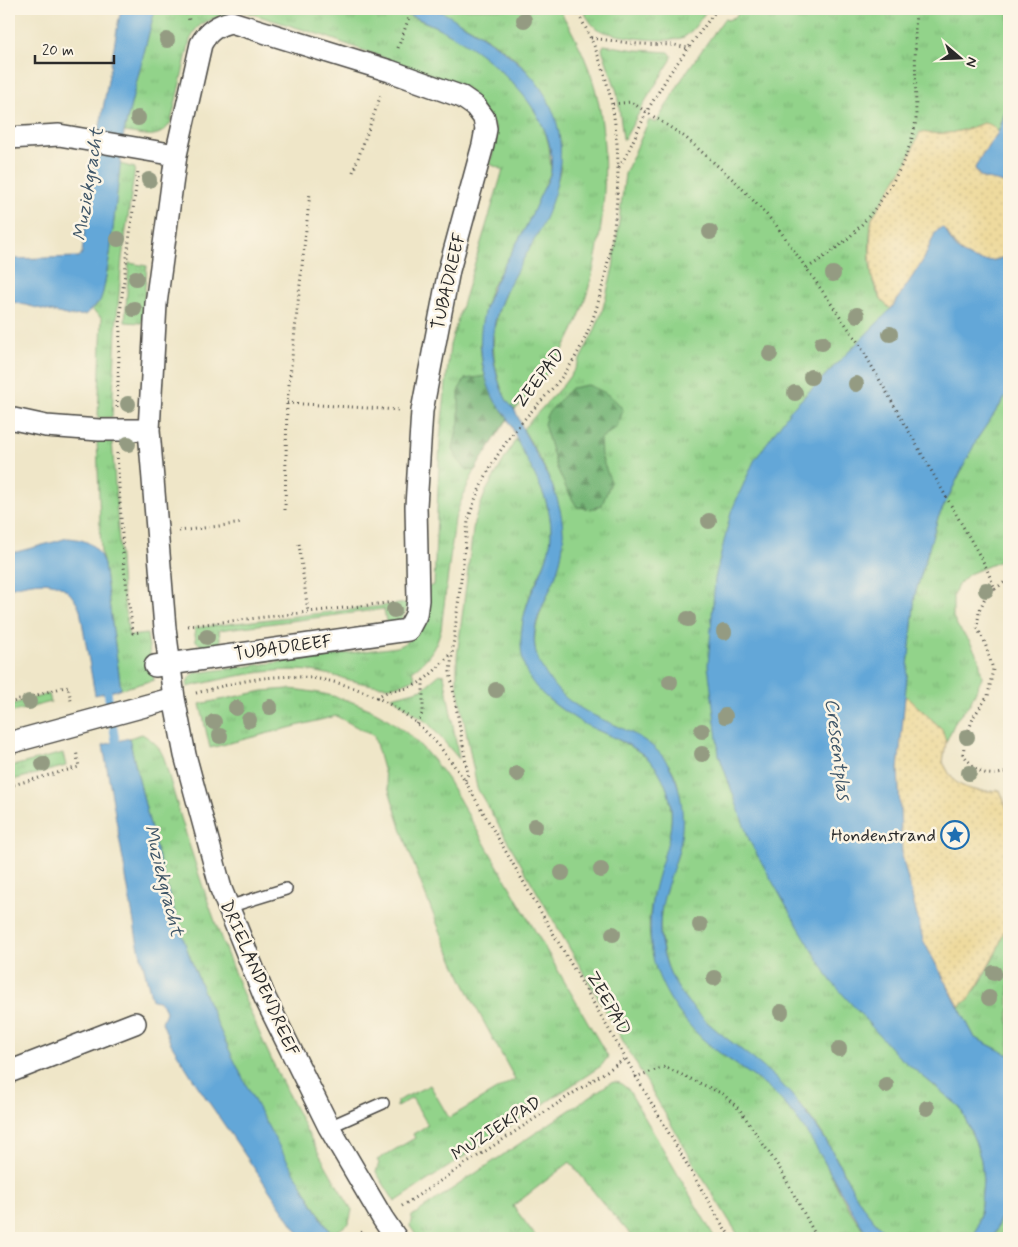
<svg xmlns="http://www.w3.org/2000/svg" width="1018" height="1247" font-family="Mynerve,sans-serif">
<style>
.grass{fill:url(#grass-tufts);stroke:#5e7f5a}
.forest{fill:url(#forest-firs);stroke:#507050}
.sand{fill:url(#sand-dots);stroke:#8c8264}
.water{fill:#64a7d8;stroke:#486982}
.lines{fill:none;stroke-linecap:round;stroke-linejoin:round}
.stream{stroke:#64a7d8;stroke-width:8}
.lane-casing{stroke:#484743;stroke-width:14}
.street-casing{stroke:#484743;stroke-width:24}
.path{stroke:#484743;stroke-width:3;stroke-dasharray:1 4;stroke-linecap:butt}
.lane{stroke:#fff;stroke-width:11}
.street{stroke:#fff;stroke-width:21}
.tree{fill:#949b82}
.labels{text-anchor:middle;stroke-width:5;stroke-linejoin:round;paint-order:stroke}
.street-label{font-size:18px;fill:#2b2b2b;stroke:#fcf5e5}
.poi-label{font-size:18px;fill:#2b2b2b;stroke:#fcf5e5;text-anchor:end}
.water-label{font-size:19px;font-style:italic;fill:#3f5668;stroke:#fcf5e5}
</style>
<defs>
<pattern id="grass-tufts" width="24" height="20" patternUnits="userSpaceOnUse" patternTransform="scale(1.25)"><rect width="24" height="20" fill="#92d38a"/><path d="M3 7l-1-3M5 7V3M7 7l1-3M15 17l-1-3M17 17v-4M19 17l1-3" fill="none" stroke="#7eb577"/></pattern>
<pattern id="forest-firs" width="22" height="20" patternUnits="userSpaceOnUse" patternTransform="scale(1.25)"><rect width="22" height="20" fill="#75b576"/><path d="M5 1l3.5 6h-7zM16 11l3.5 6h-7z" fill="#609361"/></pattern>
<pattern id="sand-dots" width="8" height="8" patternUnits="userSpaceOnUse" patternTransform="scale(1.25)"><rect width="8" height="8" fill="#eeda9e"/><path d="M2 2h.1M6 6h.1" fill="none" stroke="#cb8" stroke-width="1.8" stroke-linecap="round"/></pattern>
</defs>
<rect width="100%" height="100%" fill="#fcf5e5"/>
<filter id="ink" filterUnits="userSpaceOnUse"><feTurbulence type="fractalNoise" baseFrequency=".02" numOctaves="2"/><feDisplacementMap in="SourceGraphic" scale="10" xChannelSelector="R" yChannelSelector="G"/><feConvolveMatrix kernelMatrix="1 2 1 2 8 2 1 2 1" color-interpolation-filters="sRGB"/></filter>
<filter id="wash" filterUnits="userSpaceOnUse"><feTurbulence type="fractalNoise" baseFrequency=".0096" numOctaves="4" result="noise"/><feDisplacementMap in="SourceGraphic" scale="20" xChannelSelector="R" yChannelSelector="G"/><feGaussianBlur stdDeviation="1.12" result="paint"/><feColorMatrix in="noise" values="0 0 0 0 0 0 0 0 0 0 0 0 0 0 0 0 0 1.4 0 .05"/><feComposite in="paint" operator="in"/></filter>
<g filter="url(#wash)">
<rect width="100%" height="100%" fill="#efe6c8"/>
<path class="grass" d="M155,9H393L444,30L469,44L492,63L526,97L538,116L545,131L549,146L551,172L528,223L491,288L485,307L480,344L482,365L487,381L495,401L508,419C485,450 466,482 455,519L441,629C436,648 428,660 412,671L415,678C387,698 343,675 311,671C269,667 228,678 187,687C186,680 190,677 195,673L397,647C426,634 429,617 428,587L434,585L440,440L450,345L503,170L490,164L496,140L495,127L467,88L324,36L246,12C233,12 206,18 196,29C194,32 192,37 190,40L171,122C159,142 144,134 124,132Z
M432,9H559C574,34 587,59 595,88C615,158 603,276 568,341C554,367 535,388 515,410C505,402 501,389 498,377C477,301 534,260 553,193C555,186 560,175 560,168C560,159 550,137 547,128C543,116 533,79 527,71C509,48 459,20 432,9Z
M582,9H705L707,10C700,19 694,31 684,37C671,44 609,37 596,28C590,23 586,15 582,9Z
M743,9H1009V92L1005,111L998,133L995,128L983,123C962,132 943,136 920,133L907,162L872,218C868,241 867,282 882,301C885,304 888,307 891,309L790,411L897,1055L960,1107L975,1141L981,1160L983,1181L980,1215L974,1238H893C856,1212 844,1165 819,1129C805,1109 788,1090 770,1074C726,1033 673,1011 662,945C658,923 661,899 669,877C672,868 677,859 679,850C681,838 679,797 678,785C677,781 675,776 673,772C667,760 659,754 649,747C642,741 634,734 625,730C614,723 601,721 589,715C564,702 539,678 535,648C532,626 545,602 553,582C577,525 552,478 523,429L564,384L575,369L594,332L602,312L613,268L625,174L649,120L656,123L685,74L724,19L728,20L735,17Z
M604,45L636,50L669,52L672,56L671,60L646,100L624,140L623,138L617,92L602,49Z
M120,164L135,168L122,258L116,329L112,417L98,418L102,318L92,310L100,301L103,292L110,255Z
M129,263L147,266L142,323L125,322Z
M1009,392V553L1005,559L969,574L958,585L953,595V617L958,627L970,642L979,659L982,677L970,704L956,720L946,742L942,729L905,695L915,595L938,518L977,439Z
M516,439C531,468 550,497 551,529C553,554 538,575 529,598C522,618 519,644 525,665C527,674 533,682 539,690C552,704 569,715 586,724C612,739 645,747 661,775C693,834 639,886 651,945C659,985 681,1022 713,1047C729,1061 748,1071 764,1084C779,1096 792,1111 804,1127C829,1161 841,1209 872,1238H740L697,1169L477,788L457,684V657L474,522L486,491Z
M97,440H112L122,588L129,636L147,634L154,680L121,689L104,565L101,553Z
M407,603C406,617 399,623 387,628L384,609L219,630L221,648L205,649L196,641L194,628Z
M440,674L444,675L459,759L429,724L392,697L422,689Z
M289,689C360,695 408,721 448,780L608,1057L601,1066L395,1202L376,1172L379,1163L377,1160L415,1138L413,1134L428,1125L412,1098L397,1107V1101L430,1085L449,1118L515,1079C500,1051 484,1024 470,995C429,913 397,825 374,736L336,716L210,748L200,704L263,691Z
M49,694L51,702L9,713V705Z
M142,734C154,741 159,746 164,758C207,917 265,1069 352,1210L349,1223L332,1235C316,1208 299,1182 283,1154C250,1098 222,1038 198,978C167,901 148,818 129,738Z
M63,753L66,766L9,781V767Z
M1009,919V1055L975,1038L959,1007C985,987 997,949 1009,919Z
M615,1082L620,1083L628,1089L715,1238H634L606,1207L570,1162L513,1206L537,1238H418L410,1226L412,1216L610,1083Z
M1009,1195V1238H993Z"/>
<path class="forest" d="M486,376L495,401L508,418L474,471L466,469L458,460L453,449L459,421V389L465,379Z
M588,385C603,391 615,397 623,410L617,427L600,439L601,456L611,482L602,505L592,509L577,507L567,490L557,468L544,424L547,414L571,388Z"/>
<path class="sand" d="M983,123C991,124 994,126 998,133L982,154L975,168L977,174L983,179L993,178L1009,186V254C984,270 957,257 947,231L935,233L924,259L891,309L882,301L872,278L870,254L871,224L872,218L907,162L920,132C943,136 962,132 983,123Z
M905,695L942,729L946,742L943,762C946,768 951,778 956,782C969,792 985,792 1000,790L1009,814V919L997,950L979,983L969,999L959,1006L923,940L902,856L898,769Z"/>
<path class="water" d="M122,9H155L124,132L110,255L103,292L100,301L85,315L70,316L9,301V259L79,257L82,253L94,160L119,18Z
M393,9C405,9 420,6 432,9C444,11 455,20 466,26C503,48 541,74 555,117C568,156 556,200 537,235C517,273 488,309 493,355C495,369 499,386 506,399C508,403 512,406 515,411C519,417 521,425 524,432C541,463 561,493 563,530C564,543 562,556 558,568C551,594 530,620 535,648C536,658 542,668 547,676C578,728 648,720 672,771C684,795 685,827 678,853C669,884 656,908 661,942C672,1010 725,1033 771,1074C788,1089 802,1107 816,1126C843,1162 855,1211 893,1238H872L869,1236C838,1195 823,1149 789,1109C768,1083 739,1068 713,1048C686,1026 663,995 654,962C649,940 649,917 653,895C662,850 686,818 659,772C643,746 610,737 584,724C571,716 559,708 547,698C538,690 529,680 525,668C517,645 522,616 531,594C540,574 552,553 551,530C551,500 533,473 520,446C516,438 513,428 508,419C505,412 499,407 495,401C487,386 482,367 481,350C477,308 499,274 519,239C527,226 533,212 539,198C543,189 549,180 551,171C555,141 537,110 518,89C481,48 445,28 393,9Z
M1009,92V186C996,177 981,184 975,168C981,155 989,146 997,134C1004,122 1006,105 1009,92Z
M940,228H943C948,232 948,236 951,241C963,261 990,267 1009,254V392L977,439L938,518L915,595L898,769L902,856L923,940L975,1038L1009,1055V1195L993,1238H974L980,1215L983,1181L981,1160L975,1141L960,1107L897,1055L831,981L789,911L750,842L719,755L708,665L715,579L731,512L754,461L790,411L891,309L924,259L935,233Z
M67,538C87,539 98,545 104,565L121,689L95,695L80,610C65,575 40,580 9,588V554L54,542Z
M129,738C148,818 167,900 198,978C226,1048 260,1116 299,1180C311,1200 321,1220 335,1238H302L197,1085L170,1042L162,1022L166,1012L163,1004L158,1001L152,1000L137,940L103,745Z"/>
<g class="lines">
<path class="stream" d="M106,683L117,750"/>
</g>
</g>
<g filter="url(#ink)">
<g class="lines">
<defs>
<path id="lane" d="M228,907L286,889
M329,1127L383,1103"/>
<path id="street" d="M9,138L59,135L176,155
M9,418L46,426L99,430H149
M155,666L169,664L408,630L416,615L418,600L416,506L422,411L449,270L483,145L486,129L484,118L475,106L462,97L390,71L231,22C217,25 208,31 201,44L176,155L156,304L149,430L165,628L174,698L185,755L221,889L265,998L329,1127L383,1219L396,1238
M9,743L174,698
M9,1072L135,1023"/>
</defs>
<use href="#lane" class="lane-casing"/>
<use href="#street" class="street-casing"/>
<path class="path" d="M186,9L189,20
M591,38L637,44L675,45L687,48
M398,48L412,9
M613,104L631,102L685,137L738,184L776,225L858,342L985,565L995,589L986,595L979,612L977,628L984,640L993,669L988,696L974,716L965,740L963,754C976,772 987,779 1009,771
M619,167L626,156L647,111L670,73L717,9
M353,172L382,92
M807,268C820,260 833,251 845,241C877,213 911,161 916,119L915,31L916,9
M287,403L399,410
M117,407L121,304L138,171
M117,453L124,567L133,633L141,632
M285,510L287,403L310,193
M179,531L243,523
M299,544L308,612
M995,589L1009,579
M188,626L395,602
M196,693C222,686 248,679 275,677C329,673 388,694 427,733C442,748 453,764 465,781L718,1218L731,1238
M377,698C386,689 400,691 411,687C427,680 439,667 450,654
M9,703L68,686L71,701
M417,724L423,712V680
M465,780L468,774L450,672L468,521C478,485 498,450 522,422C539,402 557,386 571,364C591,333 601,297 608,261C626,175 622,85 575,9
M9,786L79,767L76,750
M635,1077L665,1067L723,1094L740,1110L782,1172L817,1238
M402,1206L625,1059
M353,1238L364,1231"/>
<use href="#lane" class="lane"/>
<use href="#street" class="street"/>
</g>
<g class="tree">
<circle cx="524" cy="20" r="8"/>
<circle cx="167" cy="40" r="8"/>
<circle cx="138" cy="118" r="8"/>
<circle cx="149" cy="180" r="8"/>
<circle cx="710" cy="232" r="8"/>
<circle cx="118" cy="239" r="8"/>
<circle cx="833" cy="274" r="8"/>
<circle cx="136" cy="278" r="8"/>
<circle cx="134" cy="309" r="8"/>
<circle cx="857" cy="315" r="8"/>
<circle cx="890" cy="334" r="8"/>
<circle cx="822" cy="343" r="8"/>
<circle cx="770" cy="354" r="8"/>
<circle cx="811" cy="377" r="8"/>
<circle cx="856" cy="384" r="8"/>
<circle cx="795" cy="393" r="8"/>
<circle cx="128" cy="404" r="8"/>
<circle cx="128" cy="444" r="8"/>
<circle cx="709" cy="521" r="8"/>
<circle cx="986" cy="590" r="8"/>
<circle cx="394" cy="610" r="8"/>
<circle cx="688" cy="619" r="8"/>
<circle cx="724" cy="632" r="8"/>
<circle cx="207" cy="637" r="8"/>
<circle cx="670" cy="682" r="8"/>
<circle cx="496" cy="690" r="8"/>
<circle cx="29" cy="702" r="8"/>
<circle cx="270" cy="707" r="8"/>
<circle cx="236" cy="708" r="8"/>
<circle cx="725" cy="716" r="8"/>
<circle cx="249" cy="720" r="8"/>
<circle cx="214" cy="722" r="8"/>
<circle cx="702" cy="731" r="8"/>
<circle cx="220" cy="736" r="8"/>
<circle cx="967" cy="737" r="8"/>
<circle cx="702" cy="754" r="8"/>
<circle cx="43" cy="764" r="8"/>
<circle cx="969" cy="773" r="8"/>
<circle cx="517" cy="774" r="8"/>
<circle cx="535" cy="826" r="8"/>
<circle cx="601" cy="870" r="8"/>
<circle cx="562" cy="873" r="8"/>
<circle cx="700" cy="925" r="8"/>
<circle cx="613" cy="934" r="8"/>
<circle cx="994" cy="973" r="8"/>
<circle cx="714" cy="978" r="8"/>
<circle cx="989" cy="998" r="8"/>
<circle cx="781" cy="1012" r="8"/>
<circle cx="839" cy="1049" r="8"/>
<circle cx="886" cy="1085" r="8"/>
<circle cx="927" cy="1108" r="8"/>
</g>
</g>
<defs>
<symbol id="sight-ring" viewBox="-11 -11 22 22"><circle r="9.5" fill="#fcf5e5" stroke="#1f6fb2" stroke-width="1.5"/><path d="M0-6L1.8-2.2L6-1.7L2.9 1.2L3.7 5.4L0 3.3L-3.7 5.4L-2.9 1.2L-6-1.7L-1.8-2.2Z" fill="#1f6fb2"/></symbol>
</defs>
<g fill-rule="evenodd">
<use href="#sight-ring" x="939" y="819" width="32" height="32"/>
</g>
<g class="labels">
<g class="street-label">
<text transform="translate(448 281) rotate(-77)" y="6">TUBADREEF</text>
<text transform="translate(539 378) rotate(-52)" y="6">ZEEPAD</text>
<text transform="translate(283 647) rotate(-8)" y="6">TUBADREEF</text>
<text transform="translate(260 978) rotate(66)" y="6">DRIELANDENDREEF</text>
<text transform="translate(609 1003) rotate(60)" y="6">ZEEPAD</text>
<text transform="translate(496 1128) rotate(-33)" y="6">MUZIEKPAD</text>
</g>
<g class="poi-label">
<text x="936" y="841">Hondenstrand</text>
</g>
<g class="water-label">
<text transform="translate(87 184) rotate(-81)" y="7">Muziekgracht</text>
<text transform="translate(839 749) rotate(83)" y="7">Crescentplas</text>
<text transform="translate(165 880) rotate(76)" y="7">Muziekgracht</text>
</g>
</g>
<rect width="1018" height="1247" fill="none" stroke="#fcf5e5" stroke-width="30"/>
<g transform="translate(960 58) rotate(109)" stroke="#fcf5e5" stroke-width="4" paint-order="stroke">
<path d="M0-4L9 19L0 12L-9 19Z" fill="#2b2b2b"/>
<text y="-8" font-size="14" font-weight="bold" text-anchor="middle" fill="#2b2b2b">N</text>
</g>
<path d="M35 55v8h79v-8" fill="none" stroke="#2b2b2b" stroke-width="2.5"/>
<text x="42" y="55" font-size="15" fill="#2b2b2b" stroke="#fcf5e5" stroke-width="4" paint-order="stroke">20 m</text>
</svg>
